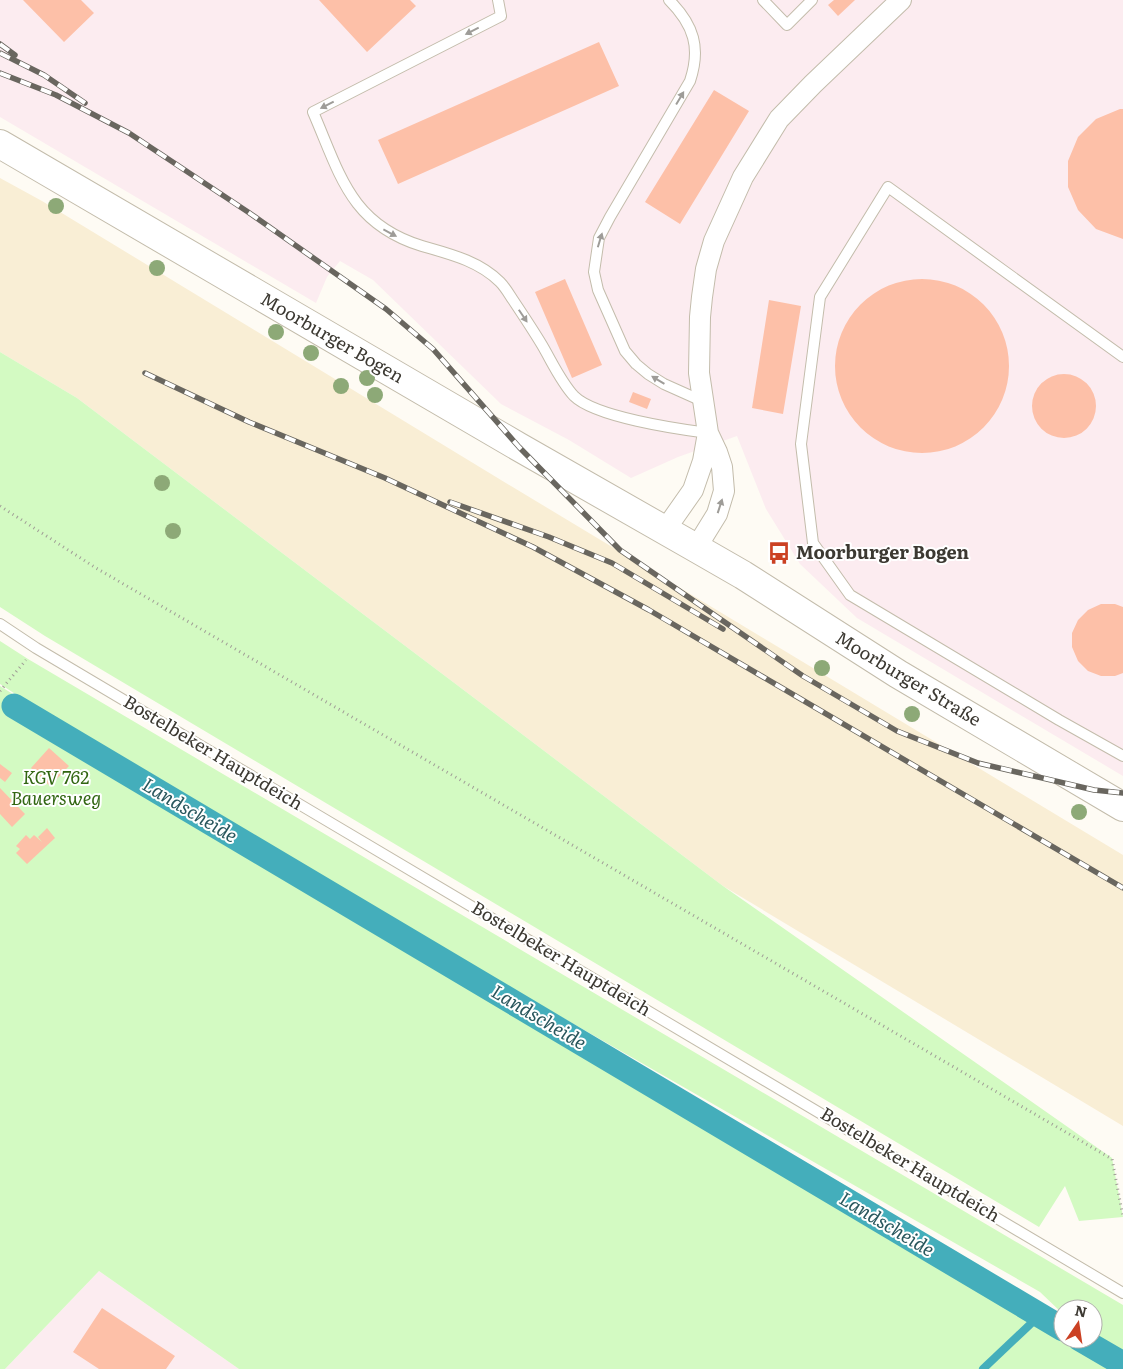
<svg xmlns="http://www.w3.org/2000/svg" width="1123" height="1369" font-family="Literata,serif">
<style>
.built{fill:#f9eed5}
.industrial{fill:#fcecf0}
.green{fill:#d3fac2}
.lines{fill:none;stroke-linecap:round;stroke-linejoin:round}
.stream{stroke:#44aebb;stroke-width:8}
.canal{stroke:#44aebb;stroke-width:25}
.building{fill:#fdc0a8}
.lane-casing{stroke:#c3bcab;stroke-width:12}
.street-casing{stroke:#c3bcab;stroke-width:22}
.secondary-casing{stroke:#c3bcab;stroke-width:30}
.path{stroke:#a09d96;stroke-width:3;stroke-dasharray:1 4;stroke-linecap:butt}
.lane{stroke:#fff;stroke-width:10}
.street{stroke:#fff;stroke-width:20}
.secondary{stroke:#fff;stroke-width:28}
.rail-casing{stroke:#69665f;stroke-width:5.5}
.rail{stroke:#fff;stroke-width:4;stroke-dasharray:11;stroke-linecap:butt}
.tree{fill:#8da977}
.oneway{fill:#9e9c98}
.labels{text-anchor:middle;stroke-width:4;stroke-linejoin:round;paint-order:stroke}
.street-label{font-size:18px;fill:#3c3932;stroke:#fff}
.poi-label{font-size:18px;font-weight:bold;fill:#3c3932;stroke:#fff;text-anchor:start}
.park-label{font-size:18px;font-style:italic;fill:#316611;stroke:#fff}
.water-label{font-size:19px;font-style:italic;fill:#29575d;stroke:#fff}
</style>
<rect width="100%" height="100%" fill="#fefbf4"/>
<path class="built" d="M0,178L42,201L511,486L1123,855V1126L723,886L77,398L0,352Z"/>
<path class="industrial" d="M0,0H1123V776L857,618L800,564L766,509L737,436L678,457L631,478L569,440L501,404L373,280L340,261L327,277L316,303L0,117Z
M99,1271L239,1369H5Z"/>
<path class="green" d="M0,352L77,398L723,886L1112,1158L1123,1217L1079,1221L1065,1186L1039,1227L45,636L0,607Z
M0,641L28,659L1123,1305V1369L1090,1339H1093V1309H1063V1314L1040,1292L144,777L135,788L1063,1336V1339H1069L1120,1369H239L99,1271L5,1369H0V686L69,729L0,684Z"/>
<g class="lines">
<path class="stream" d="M983,1369L1040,1315"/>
<path class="canal" d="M14,706L1063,1329
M1080,1339L1123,1364"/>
</g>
<path class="building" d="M23,0H81L94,13L64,42Z
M319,0H410L416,6L367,52Z
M834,0H855L838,16L828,5Z
M599,42L619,86L398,184L378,140Z
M714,90L749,111L680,224L645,202Z
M1120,109H1123V239L1096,229L1078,210L1068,187V161L1078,137L1096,119Z
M565,279L602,365L572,378L535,292Z
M835 366a87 87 0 1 1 174 0a87 87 0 1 1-174 0Z
M769,300L801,306L783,414L752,408Z
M1032 406a32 32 0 1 1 64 0a32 32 0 1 1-64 0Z
M633,392L651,399L647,409L629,402Z
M1101,604H1115L1123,607V673L1115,676H1101L1088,671L1078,661L1072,647V633L1078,620L1088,610Z
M49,748L69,766L50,786L31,768Z
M0,764L12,773L5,782L0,778Z
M0,788L25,814L12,827L0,814Z
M47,828L55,838L27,864L16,853L20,849L16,846L26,835L30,839L34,835L42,842L38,837Z
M102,1308L175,1356L166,1369H99L73,1352Z"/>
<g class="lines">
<defs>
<path id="lane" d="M498,0L501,16L313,112C340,174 350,224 422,246C450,254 479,261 500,282C505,287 509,294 513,300C523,315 533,330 542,345C552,362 561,382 574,396C595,417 677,429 708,433
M669,0C694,25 701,48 690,81L610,217L599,238L594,272L598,290L625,351L636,364L648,374L664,384L702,401
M763,0L787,25L812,0
M1123,357L888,187L820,297L801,444L813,543L850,595L1059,720L1123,756
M0,624L36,648L1123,1293"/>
<path id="street" d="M665,530L693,490L703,461L708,433
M696,548L717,514L724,491L722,467L717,452L708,433L699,373L700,317L702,297L706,269L714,241L743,177L779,119L813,84L901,0"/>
<path id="secondary" d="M0,144L519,447L696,548L743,575L898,674L1123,807"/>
</defs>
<use href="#lane" class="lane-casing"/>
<use href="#street" class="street-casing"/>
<use href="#secondary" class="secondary-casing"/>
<path class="path" d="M0,506L96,568L1112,1159L1123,1217
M0,691L26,660"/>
<use href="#lane" class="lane"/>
<use href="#street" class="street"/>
<use href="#secondary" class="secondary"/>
<defs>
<path id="rail" d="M0,44L15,55
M0,53L44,75L85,103
M0,73L56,95L129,133L248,212L386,309L433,349L519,447L620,550L803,676L897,731L978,763L1094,790L1123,793
M145,373L249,422L385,478L533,547L649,610L1123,888
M450,502L549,537L612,563L723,629"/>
</defs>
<use href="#rail" class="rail-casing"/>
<use href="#rail" class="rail"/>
</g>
<g class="tree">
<circle cx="56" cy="206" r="8"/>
<circle cx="157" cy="268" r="8"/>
<circle cx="276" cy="332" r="8"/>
<circle cx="311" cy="353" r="8"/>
<circle cx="367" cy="378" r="8"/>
<circle cx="341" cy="386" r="8"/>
<circle cx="375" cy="395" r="8"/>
<circle cx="162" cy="483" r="8"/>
<circle cx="173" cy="531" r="8"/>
<circle cx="822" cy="668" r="8"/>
<circle cx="912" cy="714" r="8"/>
<circle cx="1079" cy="812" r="8"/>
</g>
<defs><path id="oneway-solid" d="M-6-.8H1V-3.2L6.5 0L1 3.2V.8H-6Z" transform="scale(1.25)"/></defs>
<g class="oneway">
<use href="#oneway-solid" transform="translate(472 31) rotate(153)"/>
<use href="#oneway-solid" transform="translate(680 98) rotate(-59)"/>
<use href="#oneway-solid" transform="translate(327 105) rotate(153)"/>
<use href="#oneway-solid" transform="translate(390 233) rotate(28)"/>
<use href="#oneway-solid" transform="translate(600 240) rotate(-73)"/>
<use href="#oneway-solid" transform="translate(523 316) rotate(56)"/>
<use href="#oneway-solid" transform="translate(658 380) rotate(-149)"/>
<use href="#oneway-solid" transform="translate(720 506) rotate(-72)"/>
</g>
<defs>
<symbol id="bus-bare" viewBox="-9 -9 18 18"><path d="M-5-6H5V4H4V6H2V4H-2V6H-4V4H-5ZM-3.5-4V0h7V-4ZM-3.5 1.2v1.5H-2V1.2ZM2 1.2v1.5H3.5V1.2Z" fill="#cb4123" stroke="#fff" stroke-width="2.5" paint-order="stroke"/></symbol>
</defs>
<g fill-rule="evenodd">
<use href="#bus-bare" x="763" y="537" width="32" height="32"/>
</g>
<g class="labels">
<g class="street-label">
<text transform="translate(332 338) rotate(30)" y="6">Moorburger Bogen</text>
<text transform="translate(908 679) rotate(31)" y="6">Moorburger Straße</text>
<text transform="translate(213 753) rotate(31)" y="6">Bostelbeker Hauptdeich</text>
<text transform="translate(561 959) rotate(31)" y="6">Bostelbeker Hauptdeich</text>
<text transform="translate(910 1165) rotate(31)" y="6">Bostelbeker Hauptdeich</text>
</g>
<g class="poi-label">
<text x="796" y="559">Moorburger Bogen</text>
</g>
<g class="park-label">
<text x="56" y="784">KGV 762<tspan x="56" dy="21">Bauersweg</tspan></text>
</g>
<g class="water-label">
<text transform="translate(190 810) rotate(31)" y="7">Landscheide</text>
<text transform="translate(539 1017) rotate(31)" y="7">Landscheide</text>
<text transform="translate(887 1224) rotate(31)" y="7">Landscheide</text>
</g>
</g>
<g transform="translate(1078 1324) rotate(13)"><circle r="24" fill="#ffffff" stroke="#b1b0ad"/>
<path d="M0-4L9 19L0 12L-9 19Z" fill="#cb4123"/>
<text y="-8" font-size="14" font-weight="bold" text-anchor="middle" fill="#3c3932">N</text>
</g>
</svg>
